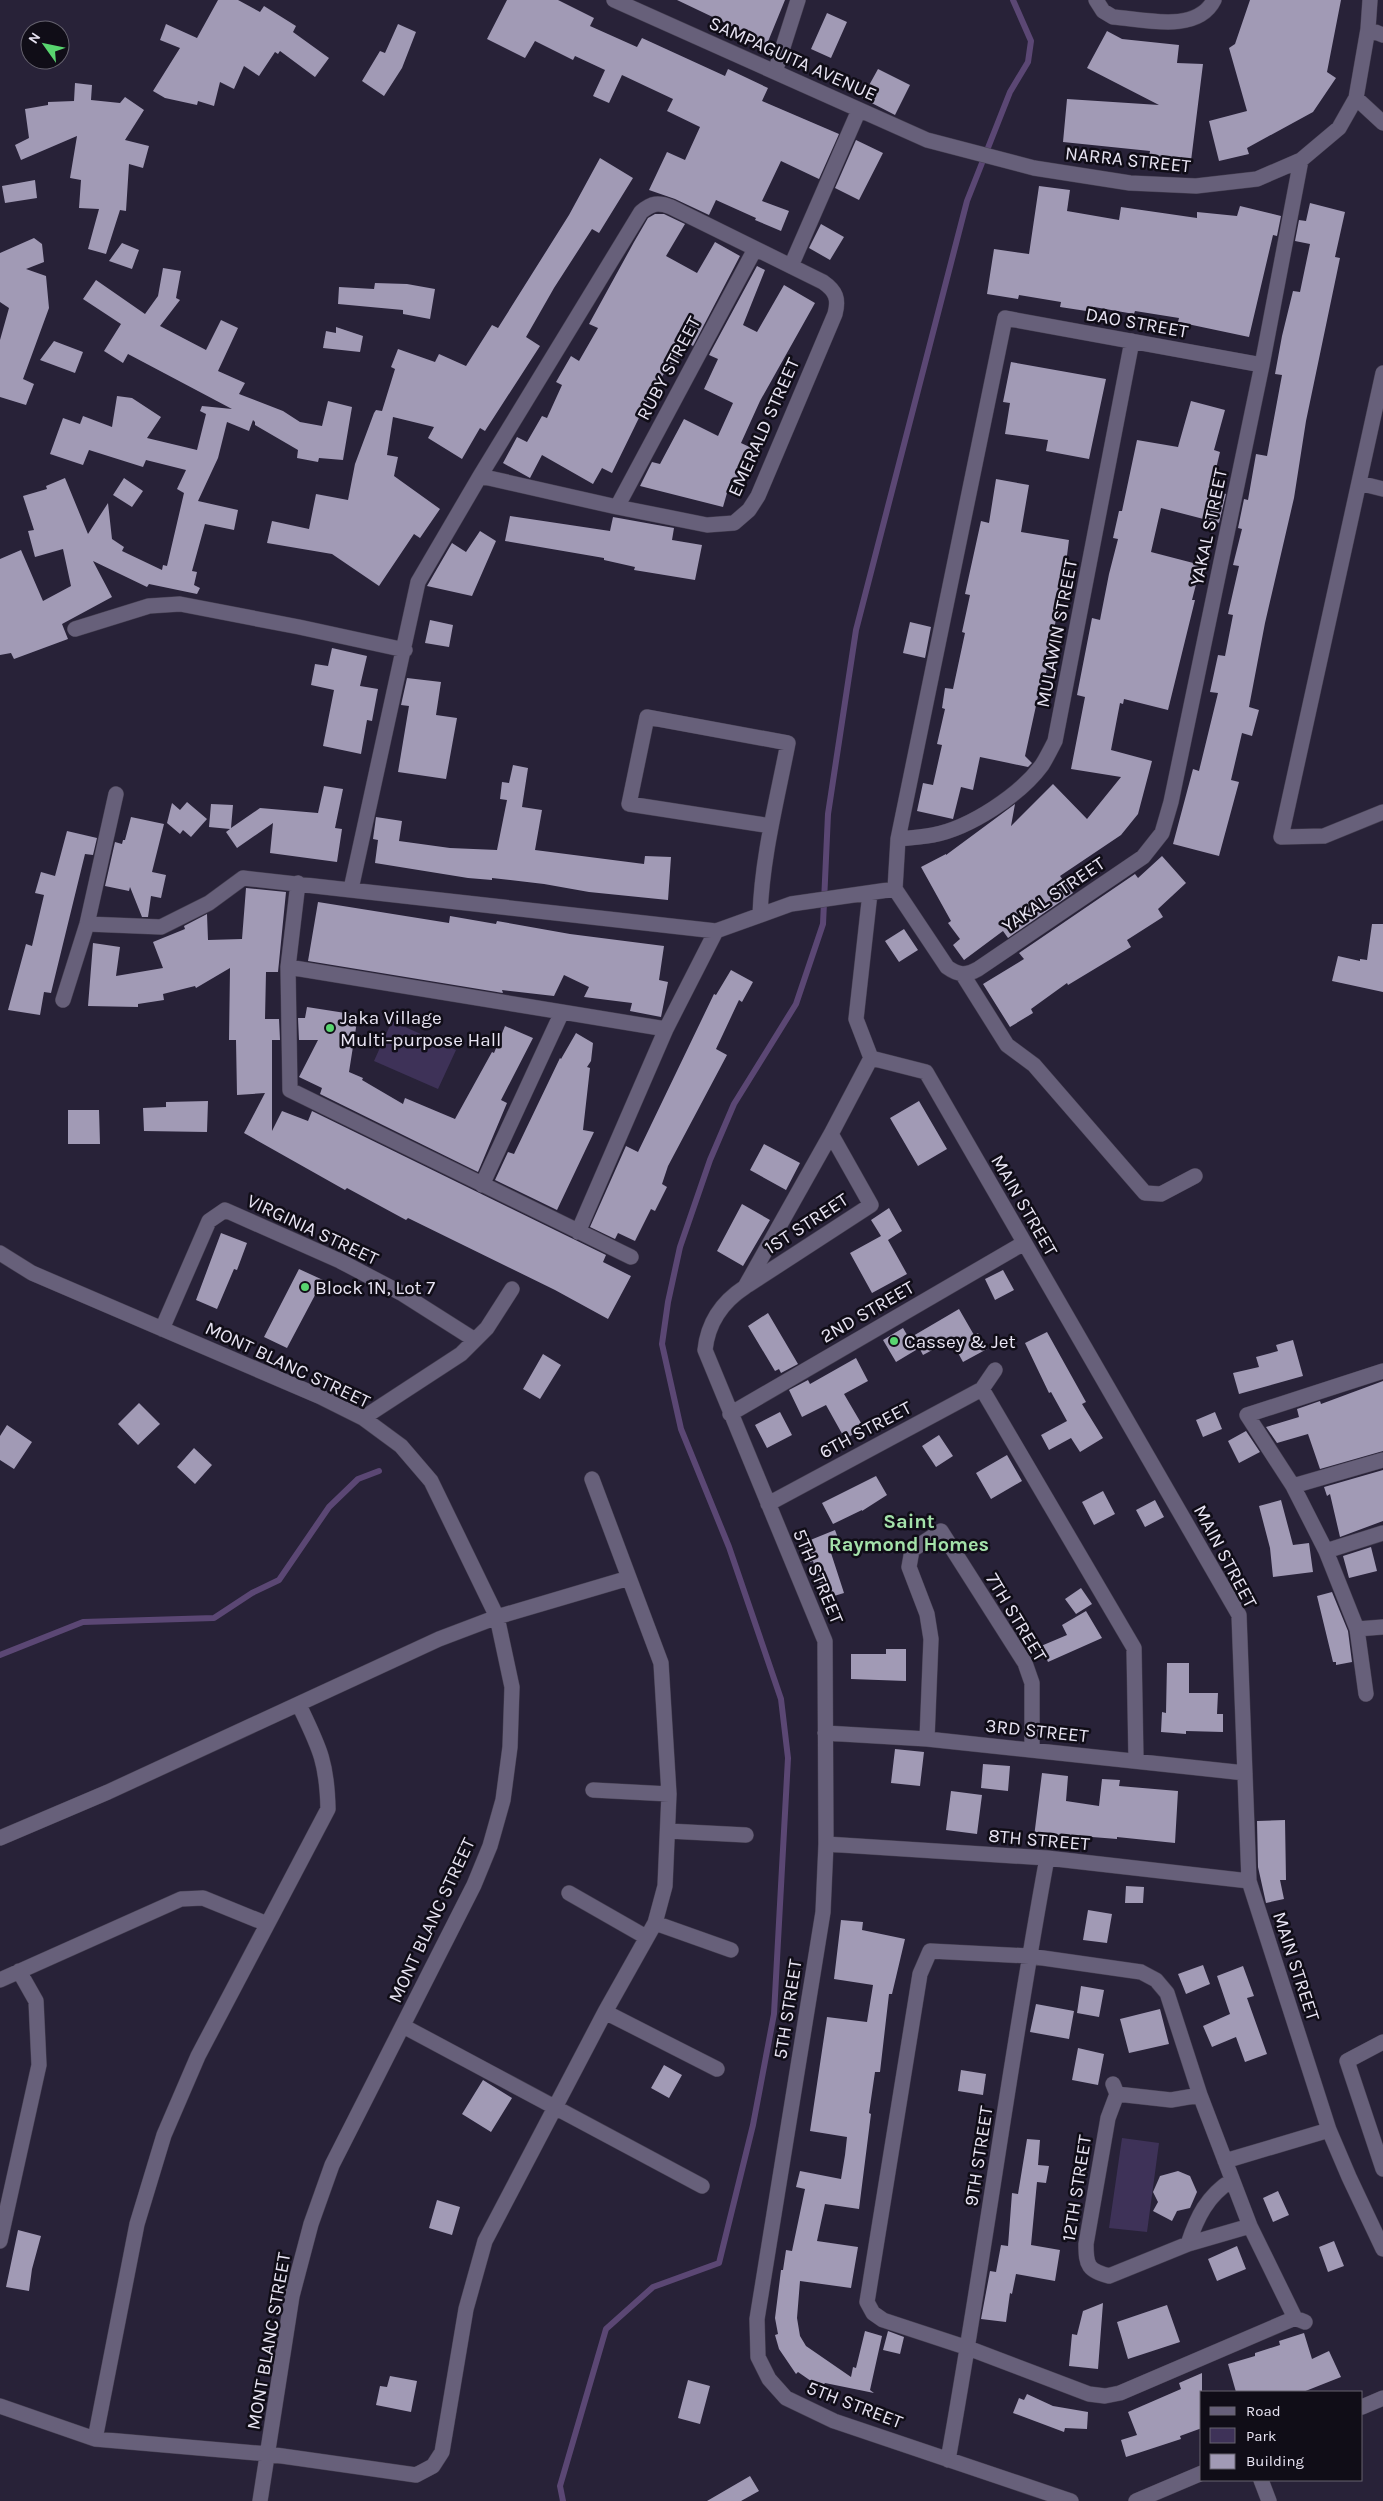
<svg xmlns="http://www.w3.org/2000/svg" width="1383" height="2501" font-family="Karla,sans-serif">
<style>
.green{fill:#3e3258}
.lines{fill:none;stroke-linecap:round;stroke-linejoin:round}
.stream{stroke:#5b4774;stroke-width:6}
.building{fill:#a19ab5}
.minor-casing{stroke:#453f51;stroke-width:16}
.minor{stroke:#67607a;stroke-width:15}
.poi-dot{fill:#58d56f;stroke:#100d17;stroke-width:2}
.labels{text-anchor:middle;stroke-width:5;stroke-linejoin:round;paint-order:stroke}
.street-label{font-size:19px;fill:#e8e4f3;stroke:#100d17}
.poi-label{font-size:19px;fill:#e8e4f3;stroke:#100d17;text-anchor:start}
.neighbourhood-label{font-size:20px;font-weight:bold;fill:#a4e2aa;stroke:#100d17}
</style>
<rect width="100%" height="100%" fill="#282238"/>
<path class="green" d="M392,1021L456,1050L438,1089L374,1061Z
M1122,2138L1159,2143L1147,2232L1109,2228Z"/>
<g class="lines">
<path class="stream" d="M0,1655L83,1622L214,1618L252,1593L279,1580L329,1507L358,1479L379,1471
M563,2501L560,2486L606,2329L653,2287L719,2263L753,2125L774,2014L788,1758L781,1699L729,1547L681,1429L662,1344L668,1302L680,1247L710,1160L734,1104L796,1004L823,924L828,814L856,630L967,201L1010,92L1028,62L1031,41L1013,0"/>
</g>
<path class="building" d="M218,0H238L260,12L264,6L296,26L293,32L329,58L315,77L280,51L278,54L275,52L259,76L244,66L234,89L220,82L214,106L198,101L197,105L165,98L153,91L180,48L160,40L166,24L197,38Z
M507,0H558L594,18L590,26L637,47L642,38L725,76L728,69L768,88L762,101L839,134L819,179L781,161L762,201L789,211L781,231L755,220L756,218L716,200L709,215L675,199L649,190L667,152L685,160L700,127L667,111L673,99L622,75L609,103L593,96L605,70L575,56L573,60L535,41L525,58L487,39Z
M677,0H785L767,44L738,33L740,30Z
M1250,0H1341L1327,72L1336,78L1313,112L1247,148L1249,154L1219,161L1209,121L1247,111L1229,48L1235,44Z
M827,13L847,22L831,58L811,49Z
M398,24L416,32L402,68L384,96L362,81L380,51L385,53Z
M1107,31L1122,39L1179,45L1177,63L1203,64L1191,161L1149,157L1150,151L1063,142L1067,99L1159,105L1087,68Z
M878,69L910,85L895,115L862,98Z
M75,83L92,85L91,100L120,103L125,97L144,110L125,140L149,146L143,168L129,164L126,211L120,210L106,254L88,249L99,209L79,208L81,180L70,178L77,136L21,160L15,145L29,138L25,109L48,105V102L74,101Z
M856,140L883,153L859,200L835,188Z
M600,158L633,178L599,233L592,229L554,288L526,337L540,346L485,431L480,428L462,459L428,438L434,427L393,417L387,455L398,457L394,476L440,509L420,538L414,534L379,586L332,554L267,543L272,521L309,529L316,494L348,500L355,464L374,413L376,410L382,411L395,369L391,367L398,349L435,362L439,354L466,366L492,325L498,328L569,215Z
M35,180L37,198L5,203L2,186Z
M1039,186L1070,190L1067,211L1119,220L1121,207L1197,218V212L1237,216L1240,206L1281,216L1277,236L1273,235L1249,337L1178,322L1179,318L1135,311L1134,314L1094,307L1093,312L1060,307L1061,302L1019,295L1018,299L987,294L994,249L1029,254Z
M1310,203L1345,212L1335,257L1340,258L1306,421L1294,498L1265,623L1249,707L1259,710L1252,736L1242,733L1231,780L1239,782L1219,856L1173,844L1193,769L1199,771L1218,693L1210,692L1218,655L1225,656L1233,615L1228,614L1239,566L1233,565L1242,529L1238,528L1244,499L1248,500L1256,454L1267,456L1282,375L1275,374L1282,336L1293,291L1300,292L1310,244L1295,241L1299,220L1306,221Z
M655,214H664L685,224L666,256L697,273L715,242L740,256L693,346L686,342L673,370L668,367L660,380L658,379L612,473L602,468L593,484L542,455L530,478L503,463L517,437L527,442L542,416L547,418L562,385L556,382L571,356L579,361L598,328L589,324L634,242L648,218Z
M821,224L844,237L830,260L809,248Z
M34,238L42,244L44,262L26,269L46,276L49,308L23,379L34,384L26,405L0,397V340L9,308L0,302V253Z
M122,243L139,250L132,269L109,261Z
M757,266L765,270L743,325L757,332L784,285L815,303L760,401L741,443L756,450L738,482L731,479L723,507L640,486L652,462L660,464L684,419L718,436L733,403L704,389L718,359L709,355Z
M163,268L181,271L176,298L180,300L160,326L206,350L221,320L238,328L218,371L245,383L239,394L283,411L300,422L322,426L328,401L352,407L343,460L319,458L318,462L297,458L298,450L255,425V422L253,420L249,431L227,422L218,458L198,501L238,510L234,530L205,524L192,571L197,572L194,585L200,588L197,594L149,584L147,587L93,561L112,597L62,624L68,639L14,659L11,653L0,655V559L21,550L43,601L71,586L63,549L35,557L28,531L34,530L23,496L47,489L46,486L65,478L88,534L108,503L112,539L124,547L122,551L162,570L163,565L167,566L184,493L177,489L186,470L146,460L143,467L89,450L83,465L50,454L63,418L80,424L83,416L112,427L117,396L132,398L161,417L147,438L197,450L206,414L200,411L202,406L232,409L128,354L123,363L104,351L121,324L83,299L96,280L145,314L158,296Z
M375,283L407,284L435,289L430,319L403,314V310L338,304L339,287L374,289Z
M336,327L363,336L360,352L323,348L326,331L336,333Z
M54,341L83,352L75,373L40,360Z
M1011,362L1106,379L1089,459L1046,451L1048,440L1005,434L1010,403L1003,402Z
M1191,401L1225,410L1214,450L1220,452L1211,490L1226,494L1219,523L1161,508L1151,552L1201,565L1192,600H1195L1168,710L1124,699L1123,704L1120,703L1111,750L1152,761L1138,814L1121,835L1060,876L1073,893L1008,938L1003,931L964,960L953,945L960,939L948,923L951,921L921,867L946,854V855L1015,804L1011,826L1053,784L1087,819L1121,777L1071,769L1085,697L1077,695L1092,618L1100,620L1109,574L1118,539L1113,538L1119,511H1122L1137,440L1178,447Z
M124,478L143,491L132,507L113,495Z
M996,479L1029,485L1021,532L1069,540L1065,571L1044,683H1041L1025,756L1032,763L1028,767L980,757L973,790L961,787L953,819L917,811L923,783L933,785L942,745L937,744L945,709L942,708L945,688L953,689L965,633L962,632L970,595L965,594L981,521L989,523Z
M510,516L610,531L613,517L674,528L672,540L702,545L695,580L634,570L635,567L604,560V558L505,541Z
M480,531L496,541L472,596L427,586L452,543L466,552Z
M430,620L453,625L449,647L425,643Z
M910,622L931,627L925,658L903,653Z
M332,648L367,656L360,686L378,689L372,721L367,720L361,754L323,746L334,690L311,685L315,664L328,666Z
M407,678L441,682L436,715L457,718L446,779L398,772L409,706L401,705Z
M513,765L528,768L522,807L542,810L535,850L644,864L645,856L671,857L668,900L589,892L544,884L492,878V880L468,878L375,863L378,840L373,839L376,817L402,821L399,841L450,848L497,850L507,800L500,799L502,782L509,783Z
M324,786L343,789L335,828L342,829L337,862L270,853L273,823L237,848L226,832L230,829L209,827L211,804L233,805L231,828L260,808L318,813Z
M187,802L207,819L191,837L183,830L180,834L167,823L172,803L180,810Z
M131,817L164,824L152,872L166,875L161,898L151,896L148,917H142L130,887L129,891L105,886L115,842L122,844L123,840H125Z
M67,831L97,838L93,855L85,854L51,993L44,992L40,1015L8,1010L26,944L32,946L44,895L35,893L41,872L55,876Z
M1162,856L1186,883L1158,909L1163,917L1127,940L1131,947L1068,985L1067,983L1031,1009L1033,1013L1010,1027L983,984L1024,959L1019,953L1135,874L1138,878Z
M246,888L286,892L278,972H266L265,1019H279L280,1040H272V1131L282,1111L308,1121L312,1111L606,1255L603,1262L631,1276L608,1319L555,1290L408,1218L406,1220L347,1188L345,1190L244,1133L265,1093L237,1095L236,1040H229L230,968L196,988L195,986L163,994L164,1000L138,1004V1007L88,1006L93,943L120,947L116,976L163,968L153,942L185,929L184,926L207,914L208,940L242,939Z
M318,902L449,923L450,916L496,924L497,921L570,934L664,946L659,980L668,982L661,1017L630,1011L632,1003L584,997L589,987L564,975L554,996L502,990L503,993L308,961Z
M1372,924H1383V992L1332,981L1338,956L1360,961V959L1367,960Z
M904,929L918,950L899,962L885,941Z
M731,970L753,982L742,1002L739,1000L716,1049L727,1055L668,1166L662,1184L667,1187L655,1211L651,1209L635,1241L618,1233L615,1239L590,1227L626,1146L638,1152L714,994L716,995Z
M307,1007L358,1015L349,1072L363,1078L362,1080L403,1104L405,1098L455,1119L492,1052L494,1053L505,1026L533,1038L501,1100L507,1103L478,1172L320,1094L322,1088L299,1077L318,1040H299L298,1018H305Z
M576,1033L593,1043L591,1061L587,1067L590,1068L583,1130L594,1132L557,1210L495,1180L508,1152L514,1154L560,1058L561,1059Z
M208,1101L207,1132L144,1131L143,1108L166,1107V1102Z
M919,1101L947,1149L918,1166L890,1118Z
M68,1110H99L100,1144H68Z
M764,1144L800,1163L786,1190L750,1170Z
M742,1204L770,1220L743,1266L717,1251Z
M889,1208L902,1231L888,1240L907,1274L872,1293L850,1253L881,1236L871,1220Z
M221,1233L247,1243L237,1270L234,1269L217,1309L196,1300Z
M299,1269L323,1280L287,1348L264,1337Z
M1003,1270L1014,1290L995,1300L985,1279Z
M959,1309L974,1335L978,1333L987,1349L963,1362L951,1340L923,1355L913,1336Z
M768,1313L798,1364L781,1373L779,1369L775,1371L748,1326Z
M903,1328L916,1350L896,1362L883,1340Z
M1047,1332L1086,1402L1082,1404L1103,1438L1080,1452L1071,1438L1049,1450L1041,1435L1067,1421L1051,1392L1049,1393L1025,1343Z
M1293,1340L1303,1376L1239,1394L1233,1373L1259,1367L1256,1357L1278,1351L1276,1345Z
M543,1354L561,1365L540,1399L523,1389Z
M856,1358L868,1381L844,1394L864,1428L845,1439L826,1405L802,1417L789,1390L808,1380L810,1384Z
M1383,1381V1451L1320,1469L1308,1434L1277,1443L1266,1427L1299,1417L1297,1409L1320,1401L1321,1404Z
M139,1403L160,1424L138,1445L118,1424Z
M780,1412L792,1435L767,1448L755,1425Z
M1215,1412L1222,1429L1203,1437L1196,1420Z
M7,1425L32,1442L14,1469L0,1460V1436Z
M1246,1431L1260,1452L1239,1463L1228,1441Z
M939,1435L953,1456L936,1467L922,1446Z
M194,1448L212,1465L195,1484L177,1467Z
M1007,1455L1022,1481L991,1499L976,1473Z
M1383,1470V1521L1340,1537L1330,1494L1327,1496L1324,1487Z
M876,1476L887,1495L862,1511V1510L833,1524L822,1503Z
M1103,1491L1115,1514L1094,1525L1082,1502Z
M1155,1500L1164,1517L1145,1527L1136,1510Z
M1281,1500L1293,1545L1309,1543L1313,1572L1273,1577L1270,1548L1259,1506Z
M835,1530L842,1549L831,1553L844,1593L824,1599L813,1561L810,1562L803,1543Z
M1371,1547L1377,1571L1349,1578L1343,1556Z
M1081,1588L1092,1604L1076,1614L1065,1599Z
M1332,1592L1348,1631L1352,1662L1336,1665V1662H1333L1317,1596Z
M1086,1611L1102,1638L1048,1662L1041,1646L1067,1635L1062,1625Z
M886,1649H906V1681L851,1679V1654H886Z
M1167,1663H1189V1693H1218L1217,1714H1223V1732L1186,1731V1734L1161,1732L1162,1712L1166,1713Z
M895,1749L924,1752L920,1786L891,1783Z
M983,1764L1010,1766L1008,1791L981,1788Z
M1042,1773L1068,1776L1066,1801L1099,1806L1102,1779L1120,1780L1119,1786L1178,1791L1175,1843L1117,1837V1839L1092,1837V1840L1063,1836L1062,1842L1034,1837Z
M951,1791L982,1795L977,1834L946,1830Z
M1285,1820L1286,1880H1280L1284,1899L1266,1903L1258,1867L1257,1821Z
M1126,1886L1144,1887L1143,1903H1125Z
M1088,1910L1112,1914L1107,1943L1083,1940Z
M841,1920L863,1922L862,1930L905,1939L892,1994H889L880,2072H875L869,2113L871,2114L859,2209L825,2204L817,2241L858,2247L851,2288L800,2281L797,2318L800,2336L806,2346L851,2377L853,2367L856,2368L865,2331L882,2336L870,2390L874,2393L825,2383L821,2388L798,2372L796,2374L779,2349L775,2335L778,2334L775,2318L781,2270H783L786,2250L792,2251L805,2189L796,2187L800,2171L841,2179L845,2155L847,2137L810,2131L827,2017L867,2022L873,1985L834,1979Z
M1203,1965L1210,1984L1186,1994L1178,1974Z
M1243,1966L1254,1996L1247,1998L1267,2054L1245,2062L1236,2037L1212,2047L1203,2026L1230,2014L1217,1976Z
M1081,1986L1104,1990L1099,2017L1077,2013Z
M1036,2004L1074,2011L1069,2039L1030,2032Z
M1160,2009L1169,2044L1129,2053L1120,2019Z
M1078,2048L1104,2054L1098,2085L1072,2080Z
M664,2065L682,2075L669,2098L651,2088Z
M961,2070L986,2074L983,2095L958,2091Z
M483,2080L512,2098L491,2132L462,2114Z
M1027,2139L1040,2140L1038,2165L1049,2166L1046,2183L1037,2182L1031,2245L1060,2250L1055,2281L1016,2274L1012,2294L1010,2293L1006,2322L981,2319L990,2271L996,2272L1001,2245L1008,2246L1012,2193L1018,2194Z
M1178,2171L1190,2176L1197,2192L1190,2208L1177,2211L1172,2221L1153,2211L1158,2202L1153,2192L1160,2176Z
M1278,2191L1289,2215L1273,2222L1263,2198Z
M437,2200L460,2207L452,2235L429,2228Z
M18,2230L41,2236L32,2269L29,2291L6,2287Z
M1334,2241L1344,2266L1328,2272L1319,2247Z
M1237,2246L1246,2269L1217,2281L1208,2259Z
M1103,2303L1098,2369L1069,2366L1072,2334L1077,2335L1083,2311Z
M1167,2305L1180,2342L1128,2359L1117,2322Z
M888,2331L904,2337L900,2354L883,2350Z
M1304,2333L1312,2359L1329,2351L1341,2377L1303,2392H1236L1228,2364L1255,2356V2353L1280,2345L1279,2341Z
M1202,2373V2428L1180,2436L1181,2439L1126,2457L1121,2440L1137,2435L1128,2412L1181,2389L1179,2383Z
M390,2376L417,2381L411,2412L376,2405L380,2386L387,2387Z
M688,2380L710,2386L700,2424L678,2418Z
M1027,2394L1053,2406L1088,2412L1087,2429L1065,2428L1064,2432L1013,2413L1019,2398L1024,2400Z
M750,2476L759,2491L741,2501H707Z"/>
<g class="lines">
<defs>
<path id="minor" d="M614,0L927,140L1034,168L1130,183L1196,186L1257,179L1301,160L1339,128L1356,98L1368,29L1370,0
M1096,0L1103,11L1113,17C1143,19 1197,34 1214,0
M1368,29L1383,35
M775,72L798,0
M1356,98L1383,123
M791,266L859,110
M1262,365L1005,318L898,839L895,889L947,967C958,975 966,976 978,969L1143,857L1162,833L1171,802L1262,365L1301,160
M1383,373L1281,837L1324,836L1383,812
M1359,483L1383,489
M617,507L755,249
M75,629L149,606L180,604L299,627L405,650
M898,839C910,838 922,837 933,835C970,828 1020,795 1042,765C1047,757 1051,749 1055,741L1132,341
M298,883L288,967L290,1090L631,1257
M351,889L418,582L480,476L641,212C652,203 658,202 671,207L823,282C836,291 839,299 835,314L758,496L749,510L734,523L707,525L617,507L480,476
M870,893L856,1019L871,1058
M760,915C762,857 777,800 788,743L647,717L629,804L771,826
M87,924L161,927L209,903L243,878L716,931
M288,967L666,1029
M963,975L1007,1045L1034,1065L1145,1193L1161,1194L1195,1176
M63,1000L87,924L116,794
M871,1058L831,1134L745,1287C722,1302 708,1322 705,1350L825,1641L826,1844L823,1912L757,2319L758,2357L769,2379L786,2398L834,2421L1071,2501
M871,1058L926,1072L1239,1615L1249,1881L1329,2130L1349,2177L1383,2249
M482,1185L562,1012
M578,1232L666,1029L716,931L791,904L895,889
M0,1253L32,1273L321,1397L363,1418L401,1446L431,1481L497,1617L512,1687L510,1747L503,1800L490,1846L474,1885L332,2165L311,2224L292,2296L260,2501
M748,1285L871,1205L831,1134
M162,1329L209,1221L225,1210L340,1261L401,1293L475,1340
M982,1389L1134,1648L1136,1760
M730,1414L1024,1243
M363,1418L461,1354L487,1328L512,1289
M1293,1486L1383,1460
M768,1504L982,1389L995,1370
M1326,1551L1383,1533
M1357,1629L1383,1627
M1366,1694L1357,1629L1326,1551L1293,1486L1247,1415L1383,1371
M825,1733L927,1739L1245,1773
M927,1739L931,1639L927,1614L909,1567L912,1550L941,1531L1025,1663L1032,1683V1750
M593,1790L669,1794
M668,1831L746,1835
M0,1838L108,1792L439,1639L497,1617L629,1578
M826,1844L1047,1858L1249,1881
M569,1893L646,1937
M655,1923L731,1950
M930,1951L920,1974L867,2302L873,2313L883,2320L968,2348L1089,2394L1105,2396L1120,2393L1295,2318L1305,2322
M930,1951L1029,1956L1141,1972L1156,1980L1167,1993L1200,2095L1250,2226L1295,2318
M0,1980L181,1899L203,1898L267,1924
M605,2012L717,2069
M403,2026L702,2186
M1383,2042L1347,2061L1383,2169
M1113,2084L1117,2094L1108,2118L1086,2244C1086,2266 1088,2270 1109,2276L1188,2244L1250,2226
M1117,2094L1171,2100L1200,2095
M1225,2161L1329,2130
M0,2241L39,2065L36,2001L19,1971
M1188,2244C1197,2217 1207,2196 1232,2180
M0,2406L95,2439L268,2454L416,2475L433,2466L442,2452L466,2309L485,2241L605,2012L655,1923L665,1886L669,1794L661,1663L592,1479
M1362,2407L1383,2398
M95,2439L137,2224L164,2135L198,2056L328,1809C327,1761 319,1747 299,1705
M948,2460C984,2260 1010,2058 1047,1858
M1261,2480L1269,2501
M1136,2501L1202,2473"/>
</defs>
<use href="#minor" class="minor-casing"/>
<use href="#minor" class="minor"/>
</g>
<g class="poi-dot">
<circle cx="330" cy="1028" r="5"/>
<circle cx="305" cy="1287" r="5"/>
<circle cx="894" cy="1341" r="5"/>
</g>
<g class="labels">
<g class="street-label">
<text transform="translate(793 58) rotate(24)" y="7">SAMPAGUITA AVENUE</text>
<text transform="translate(1128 159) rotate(6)" y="7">NARRA STREET</text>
<text transform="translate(1137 322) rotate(10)" y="7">DAO STREET</text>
<text transform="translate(668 368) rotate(-62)" y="7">RUBY STREET</text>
<text transform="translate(763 427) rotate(-66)" y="7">EMERALD STREET</text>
<text transform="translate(1208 527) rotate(-78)" y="7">YAKAL STREET</text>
<text transform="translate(1056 633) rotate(-79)" y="7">MULAWIN STREET</text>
<text transform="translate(1053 894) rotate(-34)" y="7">YAKAL STREET</text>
<text transform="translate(1025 1205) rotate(60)" y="7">MAIN STREET</text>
<text transform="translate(806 1223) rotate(-33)" y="7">1ST STREET</text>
<text transform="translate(313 1229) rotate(25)" y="7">VIRGINIA STREET</text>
<text transform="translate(867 1311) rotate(-30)" y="7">2ND STREET</text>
<text transform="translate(288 1364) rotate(25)" y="7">MONT BLANC STREET</text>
<text transform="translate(865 1429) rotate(-28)" y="7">6TH STREET</text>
<text transform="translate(1226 1556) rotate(62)" y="7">MAIN STREET</text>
<text transform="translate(819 1576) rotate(67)" y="7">5TH STREET</text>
<text transform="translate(1017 1617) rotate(59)" y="7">7TH STREET</text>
<text transform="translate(1037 1730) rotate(6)" y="7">3RD STREET</text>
<text transform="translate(1039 1839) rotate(5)" y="7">8TH STREET</text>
<text transform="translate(431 1920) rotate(-65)" y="7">MONT BLANC STREET</text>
<text transform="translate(1297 1966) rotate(72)" y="7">MAIN STREET</text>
<text transform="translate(787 2009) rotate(-81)" y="7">5TH STREET</text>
<text transform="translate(978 2156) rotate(-81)" y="7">9TH STREET</text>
<text transform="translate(1076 2188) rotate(-81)" y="7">12TH STREET</text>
<text transform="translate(268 2341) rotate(-80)" y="7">MONT BLANC STREET</text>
<text transform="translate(855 2404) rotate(21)" y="7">5TH STREET</text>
</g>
<g class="poi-label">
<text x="340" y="1024">Jaka Village<tspan x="340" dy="22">Multi-purpose Hall</tspan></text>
<text x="315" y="1294">Block 1N, Lot 7</text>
<text x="904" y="1348">Cassey &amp; Jet</text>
</g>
<g class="neighbourhood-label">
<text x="909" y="1528">Saint<tspan x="909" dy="23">Raymond Homes</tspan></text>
</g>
</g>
<rect x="1200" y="2391" width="162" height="90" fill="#100d17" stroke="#66636f"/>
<rect x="1210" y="2407" width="25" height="8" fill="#67607a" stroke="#66636f"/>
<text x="1246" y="2416" font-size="15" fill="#e8e4f3">Road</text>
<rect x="1210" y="2428" width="25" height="15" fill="#3e3258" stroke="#66636f"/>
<text x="1246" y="2441" font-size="15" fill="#e8e4f3">Park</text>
<rect x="1210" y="2454" width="25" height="15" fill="#a19ab5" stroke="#66636f"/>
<text x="1246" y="2466" font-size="15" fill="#e8e4f3">Building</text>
<g transform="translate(45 45) rotate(303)"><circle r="24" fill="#100d17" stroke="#66636f"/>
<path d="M0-4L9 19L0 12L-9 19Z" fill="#58d56f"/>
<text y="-8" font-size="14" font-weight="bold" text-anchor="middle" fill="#e8e4f3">N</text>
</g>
</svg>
